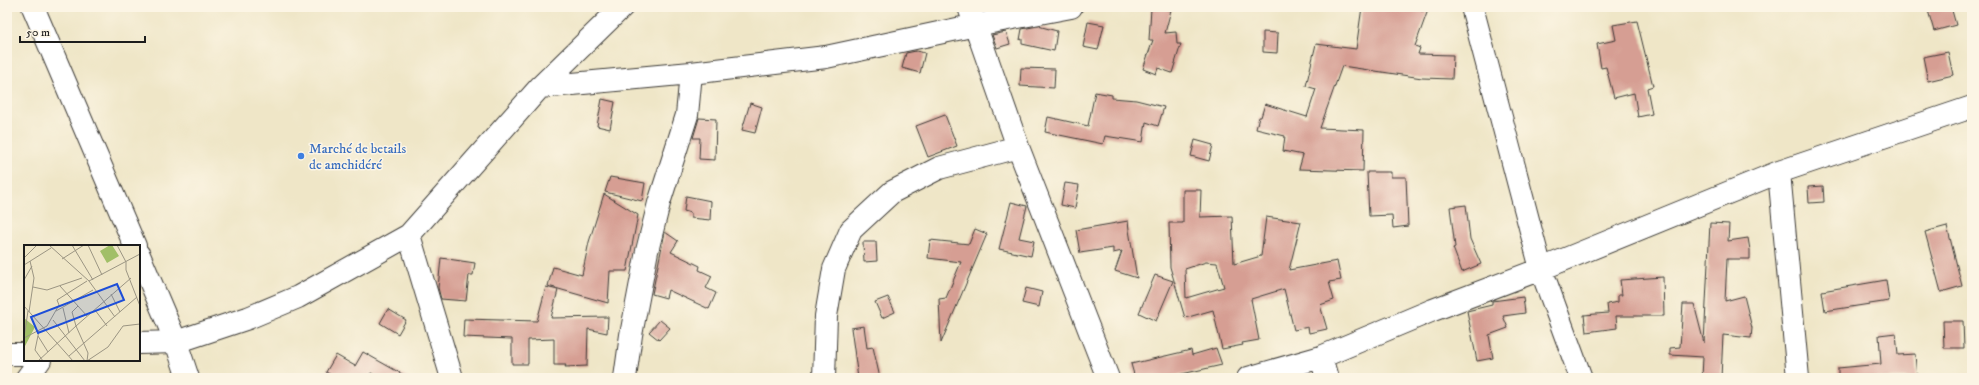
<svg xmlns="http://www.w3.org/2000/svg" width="1979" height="385" font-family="'IM FELL DW Pica',serif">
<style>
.building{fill:#d69e93;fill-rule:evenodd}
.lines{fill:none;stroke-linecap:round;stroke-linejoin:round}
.minor-casing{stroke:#3c3a36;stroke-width:24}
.minor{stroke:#fff;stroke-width:22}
.shop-dot{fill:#3f7fe0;stroke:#fcf5e5;stroke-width:1.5}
.labels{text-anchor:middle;stroke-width:3;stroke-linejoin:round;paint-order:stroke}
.shop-label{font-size:14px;fill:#366cbe;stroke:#fcf5e5;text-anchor:start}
.inset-road{fill:none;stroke:#9b9583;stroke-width:1}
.view{fill:#1d4ed8;fill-opacity:0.15;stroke:#1d4ed8;stroke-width:2}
.inset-edge{fill:none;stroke:#1c1c1c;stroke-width:2}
</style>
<rect width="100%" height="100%" fill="#fcf5e5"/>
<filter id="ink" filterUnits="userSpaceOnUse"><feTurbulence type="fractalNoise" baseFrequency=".025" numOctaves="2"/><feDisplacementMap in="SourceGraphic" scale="8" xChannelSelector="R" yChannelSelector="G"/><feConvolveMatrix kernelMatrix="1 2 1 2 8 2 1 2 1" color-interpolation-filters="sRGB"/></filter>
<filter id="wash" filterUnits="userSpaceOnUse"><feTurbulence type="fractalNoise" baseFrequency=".012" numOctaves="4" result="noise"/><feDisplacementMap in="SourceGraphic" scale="16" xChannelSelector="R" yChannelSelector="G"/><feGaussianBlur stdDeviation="0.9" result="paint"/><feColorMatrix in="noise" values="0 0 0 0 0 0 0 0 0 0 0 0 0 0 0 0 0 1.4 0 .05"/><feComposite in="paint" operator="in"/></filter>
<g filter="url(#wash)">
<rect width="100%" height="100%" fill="#efe6c7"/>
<g id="blocks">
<path class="building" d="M1362,7H1422L1421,11L1428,10L1415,46L1420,48L1418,54L1453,55L1452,79L1422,78L1342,66L1320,128L1364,130L1363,171L1299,169L1303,155L1283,151L1285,136L1256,129L1259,117H1261L1265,104L1307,117L1316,89L1306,86L1316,44L1356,49Z
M1927,7H1951L1956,25L1934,31Z
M1151,8L1171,10L1165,33L1176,32L1177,44H1181L1172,73L1158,68L1156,74L1143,69L1153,40H1149Z
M1637,21L1653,86L1647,88L1652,114L1638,117L1634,93L1614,98L1606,67L1601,68L1597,44L1616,40L1613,25Z
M1088,22L1104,25L1098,50L1083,47Z
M1038,26L1057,31L1054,51L1022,44V39L1020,40L1022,29Z
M1006,32L1010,44L997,48L992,35Z
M1263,32L1278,33L1277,53L1263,52Z
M916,51L925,53L920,73L902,68L906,53Z
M1948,52L1953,75L1928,81L1923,57Z
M1021,68L1055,69L1054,88L1020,86Z
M1095,92L1112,95V98L1136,100L1164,107L1158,126L1146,122L1143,142L1105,136L1103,144L1045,132L1048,117L1088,126Z
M602,99L615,102L610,129L597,126Z
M750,103L762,107L755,133L742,130Z
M945,115L957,146L928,157L916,126Z
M699,118L716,119L715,160L699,159L700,138H693Z
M1195,140L1213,145L1209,161L1191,156Z
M1367,172H1391V177H1406L1408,226L1393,228L1392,215L1369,216Z
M610,177L645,183L642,201L605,192Z
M1065,183L1079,185L1075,208L1061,205Z
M1823,186L1824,202L1809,203L1808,187Z
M1183,190H1201L1200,217L1232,216L1234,264L1261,256L1266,217L1301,222L1289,270L1337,261L1341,280L1329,282L1334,300L1320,305L1327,329L1309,333L1308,327L1294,330L1284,289L1251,299L1259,340L1242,343L1243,345L1222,349L1213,310L1185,318L1170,267L1169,223H1183ZM1206,262L1217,263L1224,287L1186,298L1185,269Z
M604,194L638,215L627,271H610L608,303L548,286L553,267L582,275L589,242Z
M686,196L711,201L710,220L691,218V213L684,211Z
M1011,202L1027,206L1019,238L1034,241L1031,256L999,249Z
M1466,205L1470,239L1481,264L1462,272L1453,248L1455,247L1450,207Z
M1128,221L1129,230L1137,278L1115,271L1122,251L1113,253V248L1080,253L1076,230Z
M1710,223L1729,224L1728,241L1748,238L1750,250V259H1727L1725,301L1744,296L1752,328L1751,338L1723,335L1721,378H1702L1703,357L1670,355V348L1680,347L1683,304H1694L1704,343Z
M1947,226L1962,286L1941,292L1925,232Z
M975,229L987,234L941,343L939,299L946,298L961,262L928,258L930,240L969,244Z
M665,232L678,241L671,252L700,266L699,270L712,276L706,288L716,293L709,309L668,290L666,298L652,294Z
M863,242H876L877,261L864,262Z
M441,258L475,263L473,275H469L466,301L441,299L438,288Z
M1155,275L1173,281L1156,321L1139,313Z
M1663,277L1664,316H1616L1617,328L1586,332L1584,315L1608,313L1607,304L1618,302V295H1622L1620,280Z
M1886,280L1889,301L1825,311L1822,291Z
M546,287L558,290L551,318L608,317L607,333L588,329L587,366L565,367L566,365H554V339L528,340V364H512V339L463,337L464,319L537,321Z
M1026,288L1042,292L1039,307L1022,303Z
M888,297L895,312L882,318L875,302Z
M1523,297L1525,313L1503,316L1508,328L1489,335L1493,358L1477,361L1467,311L1492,305V301Z
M388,309L406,320L398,334L380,323Z
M660,320L670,328L659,340L649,332Z
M1943,321H1963L1964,348H1944Z
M864,326L867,348L873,347L880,378H858L851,328Z
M1896,333L1898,355L1915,354L1917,378H1838V368L1881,364L1879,335Z
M1216,348L1222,365L1164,378H1135L1131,364L1191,350L1192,355Z
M363,352L409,378H380L371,373L369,375L375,378H336L326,372L336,355L355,366Z"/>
</g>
</g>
<g filter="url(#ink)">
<use href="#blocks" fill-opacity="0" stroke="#3c3a36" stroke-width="1"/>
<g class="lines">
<defs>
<path id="minor" d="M33,7L135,246
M969,7L1018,147L1108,378
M1472,7L1541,269L1581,378
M540,87L691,73L826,57L976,25L1071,7
M1779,172L1798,378
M409,235L452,378
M139,255L176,342L188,378
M139,343L176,342L248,318L298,297L409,235L540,87L622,7
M7,354H25
M1321,357L1327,378
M27,378L40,360
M625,378L631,335L647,251L659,203L687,115L691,73
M824,378L826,316L834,269L851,230L892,192L939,168L1018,147
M1248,378L1321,357L1433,310L1541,269L1779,172L1972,107"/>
</defs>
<use href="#minor" class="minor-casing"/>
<use href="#minor" class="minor"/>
</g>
</g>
<circle class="shop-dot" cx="301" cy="156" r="4"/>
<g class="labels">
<g class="shop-label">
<text x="309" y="153">Marché de betails<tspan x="309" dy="16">de amchidéré</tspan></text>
</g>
</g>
<g transform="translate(24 245)">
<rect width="116" height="116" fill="#efe6c7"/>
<path d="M86,0H88L95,11L83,18L76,6ZM0,73L11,82L0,103Z" fill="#a1bf67"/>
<path class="inset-road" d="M25,0L65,36L116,9M48,0L69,35M64,0L78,30M93,0L102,17V25L116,61M0,13L13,0M38,14L60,0M0,20L27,3M0,35L8,21M65,36L91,72M36,41L63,71M9,42L23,45L58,33M87,49L96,67M0,61L49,116M39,63L45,88M71,65L83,81M32,66L69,45M5,67L10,33L6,16M29,75L61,116M15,86L11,105L19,116M14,91L24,107M0,93L23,81L35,60L33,55L63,36M0,93L4,66M45,111L113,52M14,116L52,81L48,67L54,61M63,116L64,108L52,81L107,33M63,116L84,102L99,81L116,79"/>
<path class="view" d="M93,39L100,55L14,88L7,72Z"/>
<rect width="116" height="116" class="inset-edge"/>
</g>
<rect width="1979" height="385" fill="none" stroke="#fcf5e5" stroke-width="24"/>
<path d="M20 36v6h125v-6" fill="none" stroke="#1c1c1c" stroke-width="2"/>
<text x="26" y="36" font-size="12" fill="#1c1c1c" stroke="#fcf5e5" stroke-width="3" paint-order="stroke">50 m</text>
</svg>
